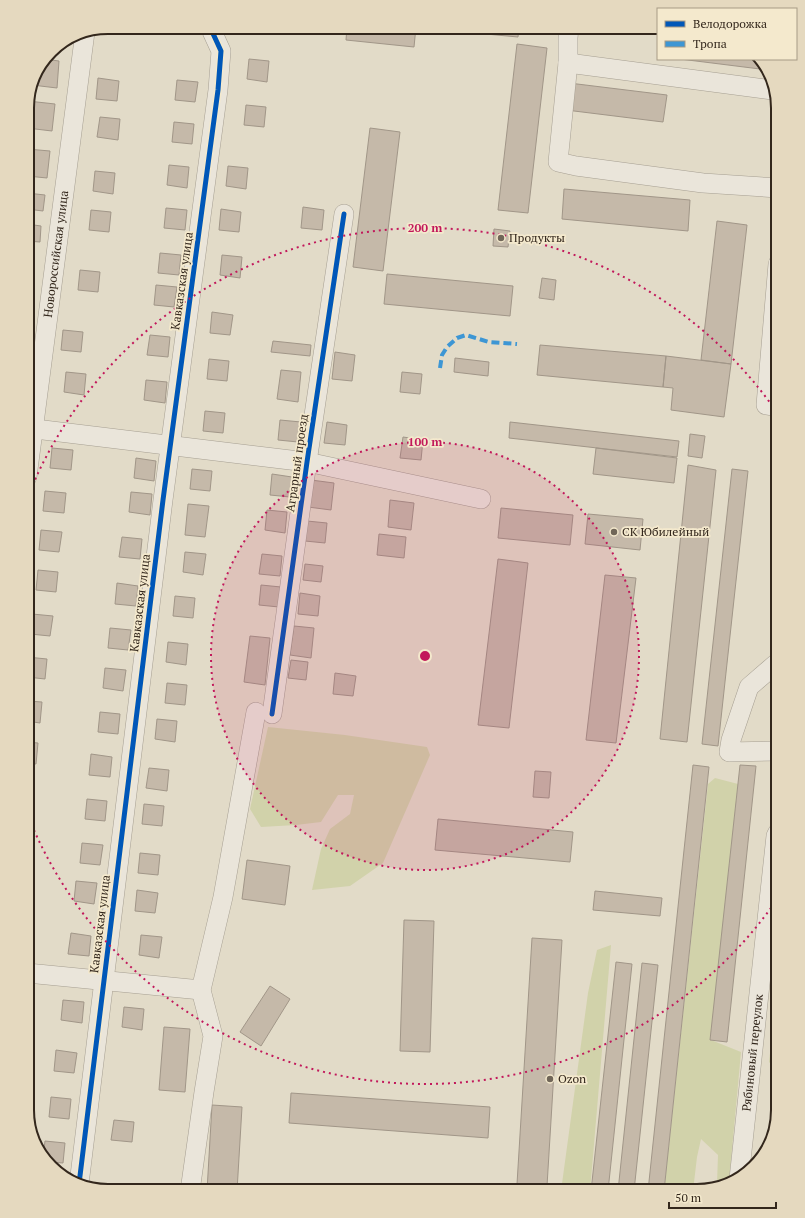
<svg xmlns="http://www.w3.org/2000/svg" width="805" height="1218" font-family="'PT Serif',serif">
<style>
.green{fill:#d1d2aa}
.building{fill:#c5b9a9;stroke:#a19688}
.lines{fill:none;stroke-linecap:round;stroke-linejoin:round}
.minor-casing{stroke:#a69f92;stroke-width:20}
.minor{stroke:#eae5da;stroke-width:19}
.quiet{stroke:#3d96d4;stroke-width:4;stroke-dasharray:8 4;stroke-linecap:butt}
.cycleway-casing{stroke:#f4e9cd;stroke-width:8}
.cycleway{stroke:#0057b8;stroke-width:5}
.ring{fill:none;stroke:#c2185b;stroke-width:2;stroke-dasharray:2 4}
.poi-dot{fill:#706658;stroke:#f4e9cd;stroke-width:1.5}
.labels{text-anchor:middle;stroke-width:3.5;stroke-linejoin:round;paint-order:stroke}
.poi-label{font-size:12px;fill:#33271c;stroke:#f4e9cd;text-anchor:start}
.street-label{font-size:12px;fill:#33271c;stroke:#f4e9cd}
.rim{fill:none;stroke:#33271c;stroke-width:2}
.centre{fill:#c2185b;stroke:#f4e9cd;stroke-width:2}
.ring-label{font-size:12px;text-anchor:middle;font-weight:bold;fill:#c2185b;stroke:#f4e9cd;stroke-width:3.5;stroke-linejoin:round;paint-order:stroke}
</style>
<rect width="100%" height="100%" fill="#e2dbc8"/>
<path class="green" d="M268,727L345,735L427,747L430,755L383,863L350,886L312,890L321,849L330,829L350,814L354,795H338L321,822L296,825L261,827L250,809Z
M715,778L738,784L711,1040L741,1052L729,1182L719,1185L717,1184L718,1155L701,1139L697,1157L693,1191H664L708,784Z
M611,945L590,1191H561L588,993L597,950Z
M778,982V1072L769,1062Z"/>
<path class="building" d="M347,27H416L414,47L346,40Z
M421,27H519L518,37L421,28Z
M517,44L547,48L528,213L498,210Z
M44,59L59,61L57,88L32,85L35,72Z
M249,59L269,61L267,82L247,79Z
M680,59H759L767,68L768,70Z
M98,78L119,81L117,101L96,99Z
M177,80L198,82L195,102L175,100Z
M569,83L667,95L663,122L566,110Z
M28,101L55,104L52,131L27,128Z
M246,105L266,107L264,127L244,125Z
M100,117L120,119L118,140L97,137Z
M174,122L194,124L192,144L172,142Z
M370,128L400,132L383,271L353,267Z
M27,149L50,151L47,178L27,176Z
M169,165L189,167L187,188L167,185Z
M228,166L248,168L246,189L226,186Z
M95,171L115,173L113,194L93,191Z
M564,189L690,200L688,231L562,219Z
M27,193L45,195L43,211L27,209Z
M303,207L324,210L322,230L301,228Z
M166,208L187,210L185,230L164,228Z
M221,209L241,212L239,232L219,230Z
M91,210L111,212L109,232L89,230Z
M717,221L747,225L731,364L701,360Z
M27,224L41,226L40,242L27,241Z
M494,229L510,231L508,247L493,246Z
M160,253L181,255L179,275L158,273Z
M222,255L242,257L240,278L220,275Z
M80,270L100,272L98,292L78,290Z
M387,274L513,286L510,316L384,304Z
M542,278L556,280L554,300L539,298Z
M156,285L177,287L174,307L154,305Z
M27,290L33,291L31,311H27Z
M212,312L233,315L230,335L210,333Z
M63,330L83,332L81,352L61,350Z
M150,335L170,337L168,357L147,355Z
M273,341L311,345L310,356L271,352Z
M540,345L666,356L663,387L537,375Z
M335,352L355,355L352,381L332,379Z
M666,356L731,364L724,417L671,410L673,388L663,387Z
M455,358L489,362L488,376L454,372Z
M209,359L229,361L227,381L207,379Z
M281,370L301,372L298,402L277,399Z
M66,372L86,374L84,395L64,392Z
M402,372L422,374L420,394L400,392Z
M146,380L167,382L165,403L144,400Z
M205,411L225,413L223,433L203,431Z
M280,420L301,422L298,442L278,440Z
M327,422L347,425L345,445L324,443Z
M510,422L679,441L677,457L509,438Z
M690,434L705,436L702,458L688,456Z
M403,437L423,440L421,460L400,458Z
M52,448L73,450L71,470L50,468Z
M596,448L677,458L674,483L593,474Z
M136,458L156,461L154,481L134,478Z
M688,465L716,470L687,742L660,739Z
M192,469L212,471L210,491L190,489Z
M732,469L748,471L718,746L702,744Z
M272,474L292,477L290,497L270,495Z
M311,480L334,483L331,510L308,507Z
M45,491L66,493L64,513L43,511Z
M131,492L152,494L150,515L129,512Z
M390,500L414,503L411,530L388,527Z
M188,504L209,506L205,537L185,535Z
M501,508L573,515L570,545L498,538Z
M267,510L287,512L285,533L265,530Z
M588,514L643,519L640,550L585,544Z
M307,521L327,523L325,543L305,541Z
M41,530L62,532L59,552L39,550Z
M379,534L406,537L404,558L377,555Z
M122,537L142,539L140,559L119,557Z
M185,552L206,554L203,575L183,572Z
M262,554L282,556L280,576L259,574Z
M498,559L528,563L509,728L478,725Z
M305,564L323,566L321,582L303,580Z
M38,570L58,572L56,592L36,590Z
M605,575L636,578L616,743L586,740Z
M117,583L138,586L136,606L115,604Z
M261,585L281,587L279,607L259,605Z
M300,593L320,596L318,616L298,614Z
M175,596L195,598L193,618L173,616Z
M32,614L53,616L50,636L30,634Z
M294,626L314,628L311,658L290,655Z
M110,628L131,630L128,650L108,648Z
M250,636L270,638L265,685L244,682Z
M168,642L188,644L186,665L166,662Z
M27,657L47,659L45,679L27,677Z
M291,660L308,662L306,680L288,678Z
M105,668L126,670L123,691L103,688Z
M335,673L356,676L353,696L333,694Z
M167,683L187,685L185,705L165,703Z
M27,701L42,702L40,723L27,721Z
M100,712L120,714L118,734L98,732Z
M157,719L177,721L175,742L155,739Z
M27,742L38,743L36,764L27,763Z
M91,754L112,757L110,777L89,775Z
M693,765L709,767L664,1191H648Z
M740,765L756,766L727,1042L710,1040Z
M149,768L169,770L167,791L146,788Z
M535,771L551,772L549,798L533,797Z
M27,787L31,788L28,808H27Z
M87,799L107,801L105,821L85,819Z
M144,804L164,806L162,826L142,824Z
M438,819L573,832L570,862L435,850Z
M82,843L103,845L100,865L80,863Z
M140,853L160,855L158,875L138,873Z
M247,860L290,866L285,905L242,899Z
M76,881L97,883L94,904L74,901Z
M137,890L158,893L155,913L135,911Z
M595,891L662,898L660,916L593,910Z
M404,920L434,921L430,1052L400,1051Z
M71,933L91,936L89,956L68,954Z
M141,935L162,937L159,958L139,955Z
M532,938L562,940L547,1186L517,1184Z
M616,962L632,964L608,1191H591Z
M642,963L658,965L634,1191H618Z
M270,986L290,999L261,1046L240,1032Z
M63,1000L84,1002L82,1023L61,1020Z
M124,1007L144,1009L142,1030L122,1027Z
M164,1027L190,1029L185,1092L159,1090Z
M56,1050L77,1053L74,1073L54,1071Z
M291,1093L490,1107L488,1138L289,1123Z
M51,1097L71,1099L69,1119L49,1117Z
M212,1105L242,1107L237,1191H207Z
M114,1120L134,1122L132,1142L111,1140Z
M45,1141L65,1143L63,1163L49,1162L43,1156Z
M451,1185H476V1191H451Z
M106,1186L126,1188V1191H105Z
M277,1187L353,1191H277Z"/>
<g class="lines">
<defs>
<g id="minor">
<path d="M569,27L568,38V63L558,162L576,166L703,183L778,188"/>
<path d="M568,63L773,90"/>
<path d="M778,407L766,405L778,264"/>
<path d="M27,428L307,462L481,499"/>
<path id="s1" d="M27,477L85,32"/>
<path d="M272,714L307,462L344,214"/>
<path d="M778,751L729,752L731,740L749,687L778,662"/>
<path d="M27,973L201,990"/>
<path id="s2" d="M739,1179L776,836L778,832"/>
<path d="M79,1184L163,500L218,90L221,51L210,27"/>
<path d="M190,1191L204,1092L213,1036L201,990L223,897L256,712"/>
</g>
</defs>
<use href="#minor" class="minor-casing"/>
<use href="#minor" class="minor"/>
<path class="quiet" d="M440,368L442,355L447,347L457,338L466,335L489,342L517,344"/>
<defs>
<path id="cycleway" d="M272,714L307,462L344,214
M79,1184L163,500L218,90L221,51L210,27"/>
</defs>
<use href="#cycleway" class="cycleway-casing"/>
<use href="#cycleway" class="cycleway"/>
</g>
<circle cx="425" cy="656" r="214" fill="#c2185b" fill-opacity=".12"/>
<g class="ring">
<circle cx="425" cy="656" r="214"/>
<path d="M778 898A428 428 0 0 1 28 816M28 496A428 428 0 0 1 778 414"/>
</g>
<g class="poi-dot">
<circle cx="501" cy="238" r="4"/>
<circle cx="614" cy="532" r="4"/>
<circle cx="550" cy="1079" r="4"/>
</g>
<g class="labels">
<g class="poi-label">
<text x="509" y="242">Продукты</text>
<text x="622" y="536">СК Юбилейный</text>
<text x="558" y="1083">Ozon</text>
</g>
<g class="street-label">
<text dy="4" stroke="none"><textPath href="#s1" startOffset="225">Новороссийская улица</textPath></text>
<text transform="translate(182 281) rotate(-82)" y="4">Кавказская улица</text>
<text transform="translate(297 463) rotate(-82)" y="4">Аграрный проезд</text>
<text transform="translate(140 603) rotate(-83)" y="4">Кавказская улица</text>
<text transform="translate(100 924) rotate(-83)" y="4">Кавказская улица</text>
<text dy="4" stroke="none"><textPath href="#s2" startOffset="127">Рябиновый переулок</textPath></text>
</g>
</g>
<path d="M0 0H805V1218H0ZM108 34H697A74 74 0 0 1 771 108V1110A74 74 0 0 1 697 1184H108A74 74 0 0 1 34 1110V108A74 74 0 0 1 108 34Z" fill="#e5d9bf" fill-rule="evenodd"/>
<path class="rim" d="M108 34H697A74 74 0 0 1 771 108V1110A74 74 0 0 1 697 1184H108A74 74 0 0 1 34 1110V108A74 74 0 0 1 108 34Z"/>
<circle cx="425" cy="656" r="6" class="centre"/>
<g class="ring-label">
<text x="425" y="232">200 m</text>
<text x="425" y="446">100 m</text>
</g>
<rect x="657" y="8" width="140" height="52" fill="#f4e9cd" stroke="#a79b86"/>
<rect x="665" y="21" width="20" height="6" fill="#0057b8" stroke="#a79b86"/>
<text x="693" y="28" font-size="12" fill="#33271c">Велодорожка</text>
<rect x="665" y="41" width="20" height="6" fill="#3d96d4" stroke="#a79b86"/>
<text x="693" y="48" font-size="12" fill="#33271c">Тропа</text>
<path d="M669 1202v6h107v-6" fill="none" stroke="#33271c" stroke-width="2"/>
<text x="675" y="1202" font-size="12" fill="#33271c" stroke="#f4e9cd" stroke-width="3" paint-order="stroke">50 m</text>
</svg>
